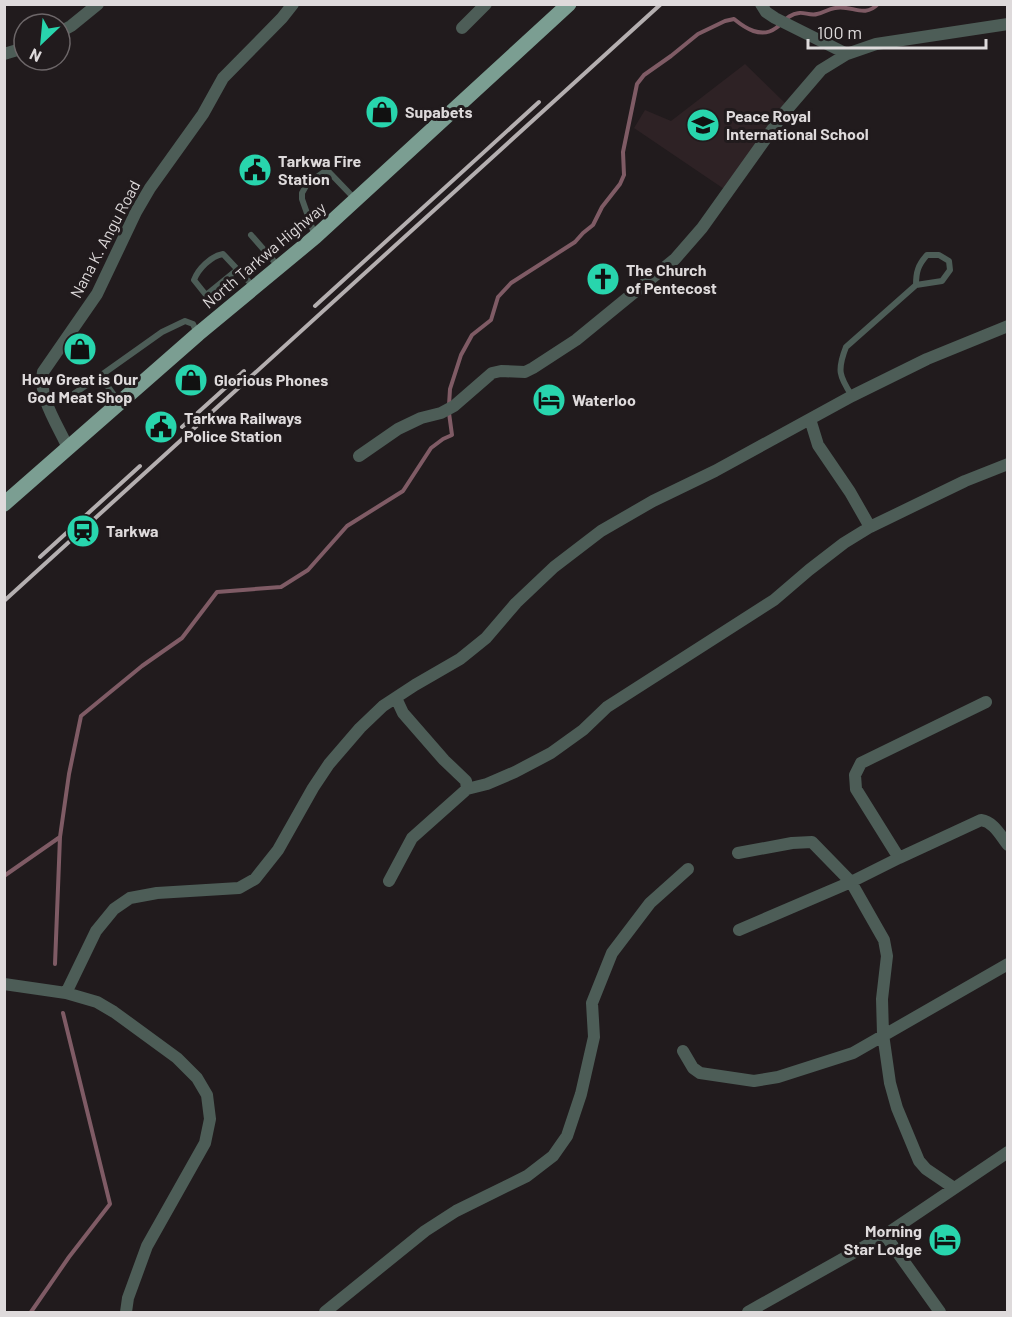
<svg xmlns="http://www.w3.org/2000/svg" width="1012" height="1317" font-family="Barlow,sans-serif">
<style>
.built{fill:#2e2225}
.lines{fill:none;stroke-linecap:round;stroke-linejoin:round}
.stream{stroke:#7f5b65;stroke-width:4}
.service{stroke:#4d5d57;stroke-width:6}
.minor{stroke:#4d5d57;stroke-width:12}
.primary{stroke:#7b9e92;stroke-width:15}
.rail{stroke:#b4afb0;stroke-width:4}
.labels{text-anchor:middle;stroke-width:6;stroke-linejoin:round;paint-order:stroke}
.poi-label{font-size:16px;font-weight:bold;fill:#dedadb;stroke:#211b1d;text-anchor:start}
.street-label{font-size:16px;fill:#dedadb;stroke:#211b1d}
</style>
<rect width="100%" height="100%" fill="#211b1d"/>
<path class="built" d="M745,64L785,103L727,191L634,128L645,110L671,121Z"/>
<g class="lines">
<path class="stream" d="M449,405L450,389L461,355L472,335L491,320L498,297L511,283L575,242L583,233L593,225L602,207L620,184L624,175L623,152L637,84L644,75L671,56L698,34L725,21L734,19C745,28 761,39 776,28C783,23 788,14 799,13C804,12 811,16 817,14C823,13 828,9 835,8C851,4 864,19 878,4
M4,876L60,837
M55,964L60,837L69,774L81,716L142,666L182,638L217,592L281,587L308,570L347,526L403,491L431,448L443,439L452,435L449,413
M31,1312L69,1257L110,1204L63,1013"/>
<path class="service" d="M317,177L324,172H329L355,199
M306,186L302,193V199L315,236
M251,235L279,267
M238,269L206,295L194,280C198,269 211,256 223,254L253,286
M100,376L162,332L185,321L193,324L197,333
M72,395L100,376L120,403
M852,396C839,376 837,370 846,347L916,285L942,281L950,270L949,261L939,255H927C918,265 916,272 916,285"/>
<path class="minor" d="M761,4L766,12L775,18L847,54
M462,28L486,4
M60,32L71,26L98,4
M4,54L24,48
M810,419L818,445L850,492L870,527
M68,448C58,425 38,398 43,372L97,294L136,212L150,188L203,114L223,78L282,18L293,4
M359,456L398,429L421,418L441,413L454,406L492,373L501,371L525,372L533,368L576,340L675,259L702,228L784,113L821,70L847,54L876,44L1008,24
M467,789L487,784L515,772L551,753L583,730L607,707L774,600L809,570L844,543L870,527L965,481L1008,464
M738,853L792,843L812,842L851,882L884,940L887,956L882,999L883,1034L890,1083L897,1108L919,1161L926,1169L954,1188
M899,858L856,789L855,775L861,763L986,702
M389,881L412,838L467,789L466,781L444,760L403,713L396,698
M739,930L851,882L899,858L981,820C994,822 1000,835 1008,845
M4,984L66,993L97,1002L114,1012L177,1058L197,1078L207,1095L210,1119L205,1143L147,1246L128,1298L126,1312
M66,993L96,931L114,909L130,898L157,893L239,888L255,879L278,850L313,788L329,764L360,728L383,706L415,685L460,659L486,638L516,603L554,567L601,531L653,501L715,471L852,396L927,359L1008,326
M683,1051L693,1068L700,1073L754,1081L778,1077L853,1053L1008,964
M885,1235L940,1312
M325,1312L425,1231L456,1211L527,1176L553,1156L567,1136L581,1094L594,1037L592,1003L612,953L650,903L688,869
M748,1312L885,1235L1008,1152"/>
<path class="primary" d="M4,504L198,334L315,237L569,4"/>
<path class="rail" d="M315,306L539,102
M182,427L244,371
M40,557L140,466
M4,601L661,4"/>
</g>
<defs>
<symbol id="shop-disc" viewBox="-11 -11 22 22"><circle r="9.5" fill="#28d5ad" stroke="#211b1d"/><path d="M-5-2.5h2.3a2.7 3.5 0 0 1 5.4 0H5L5.5 6h-11ZM-1.5-2.5h3a1.5 2.3 0 0 0-3 0Z" fill="#111"/></symbol>
<symbol id="school-disc" viewBox="-11 -11 22 22"><circle r="9.5" fill="#28d5ad" stroke="#211b1d"/><path d="M0-5L7-2L0 1L-7-2ZM-4 1L0 2.5L4 1V4Q0 6-4 4Z" fill="#111"/></symbol>
<symbol id="civic-disc" viewBox="-11 -11 22 22"><circle r="9.5" fill="#28d5ad" stroke="#211b1d"/><path d="M-.6-6.5H3V-4.5H.6V-3L4-1V1h2V6H-6V1h2V-1L-.6-3ZM-1.2 2.5V6h2.4V2.5Z" fill="#111"/></symbol>
<symbol id="church-disc" viewBox="-11 -11 22 22"><circle r="9.5" fill="#28d5ad" stroke="#211b1d"/><path d="M-1.2-6h2.4v3.5h3.3v2.4h-3.3V6h-2.4V-.1h-3.3v-2.4h3.3Z" fill="#111"/></symbol>
<symbol id="hotel-disc" viewBox="-11 -11 22 22"><circle r="9.5" fill="#28d5ad" stroke="#211b1d"/><path d="M-6-4.5h1.5V1H6V5H4.5V3h-9V5H-6ZM-4 0a1.8 1.8 0 1 1 3.6 0ZM.5 0V-2.5h3Q6-2.5 6 0Z" fill="#111"/></symbol>
<symbol id="station-disc" viewBox="-11 -11 22 22"><circle r="9.5" fill="#28d5ad" stroke="#211b1d"/><path d="M-3-6H3Q5-6 5-4V2Q5 4 3 4L4.5 6H3L1.5 4h-3L-3 6H-4.5L-3 4Q-5 4-5 2V-4Q-5-6-3-6ZM-3.5-4v3h7v-3ZM-3.5 1v1.5H-2V1ZM2 1v1.5H3.5V1Z" fill="#111"/></symbol>
</defs>
<g fill-rule="evenodd">
<use href="#shop-disc" x="363" y="93" width="38" height="38"/>
<use href="#school-disc" x="684" y="106" width="38" height="38"/>
<use href="#civic-disc" x="236" y="151" width="38" height="38"/>
<use href="#church-disc" x="584" y="260" width="38" height="38"/>
<use href="#shop-disc" x="61" y="330" width="38" height="38"/>
<use href="#shop-disc" x="172" y="361" width="38" height="38"/>
<use href="#hotel-disc" x="530" y="381" width="38" height="38"/>
<use href="#civic-disc" x="142" y="408" width="38" height="38"/>
<use href="#station-disc" x="64" y="512" width="38" height="38"/>
<use href="#hotel-disc" x="926" y="1221" width="38" height="38"/>
</g>
<g class="labels">
<g class="poi-label">
<text x="405" y="118">Supabets</text>
<text x="726" y="122">Peace Royal<tspan x="726" dy="18">International School</tspan></text>
<text x="278" y="167">Tarkwa Fire<tspan x="278" dy="18">Station</tspan></text>
<text x="626" y="276">The Church<tspan x="626" dy="18">of Pentecost</tspan></text>
<text x="80" y="385" text-anchor="middle">How Great is Our<tspan x="80" dy="18">God Meat Shop</tspan></text>
<text x="214" y="386">Glorious Phones</text>
<text x="572" y="406">Waterloo</text>
<text x="184" y="424">Tarkwa Railways<tspan x="184" dy="18">Police Station</tspan></text>
<text x="106" y="537">Tarkwa</text>
<text x="922" y="1237" text-anchor="end">Morning<tspan x="922" dy="18">Star Lodge</tspan></text>
</g>
<g class="street-label">
<text transform="translate(105 239) rotate(-62)" y="6">Nana K. Angu Road</text>
<text transform="translate(264 255) rotate(-40)" y="6">North Tarkwa Highway</text>
</g>
</g>
<rect width="1012" height="1317" fill="none" stroke="#dedadb" stroke-width="12"/>
<g transform="translate(42 42) rotate(206)"><circle r="28" fill="#211b1d" stroke="#6d6769" stroke-width="1.5"/>
<path d="M0-4.5L10 22L0 15L-10 22Z" fill="#28d5ad"/>
<text y="-9" font-size="16" font-weight="bold" text-anchor="middle" fill="#dedadb">N</text>
</g>
<path d="M808 39v9h178v-9" fill="none" stroke="#dedadb" stroke-width="3"/>
<text x="817" y="39" font-size="18" fill="#dedadb" stroke="#211b1d" stroke-width="4.5" paint-order="stroke">100 m</text>
</svg>
